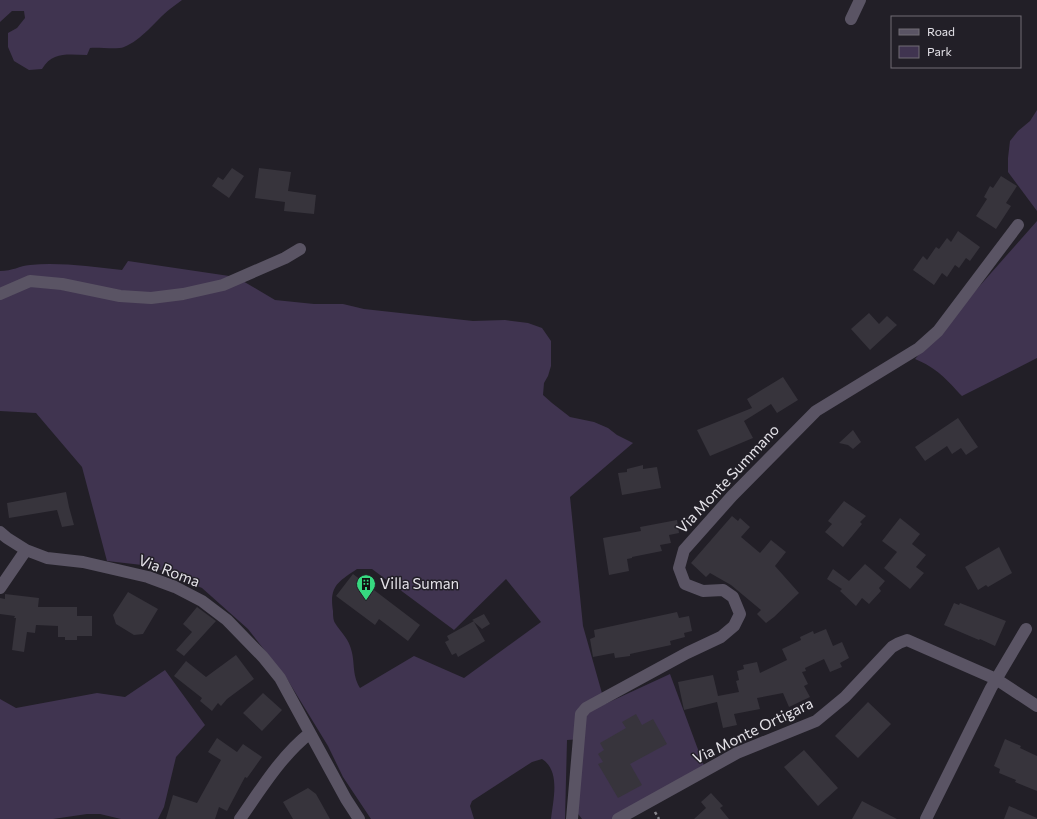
<svg xmlns="http://www.w3.org/2000/svg" width="1037" height="819" font-family="Commissioner,sans-serif">
<style>
.green{fill:#403450;fill-rule:evenodd}
.building{fill:#37343c}
.lines{fill:none;stroke-linecap:round;stroke-linejoin:round}
.path{stroke:#89878e;stroke-width:2.5;stroke-dasharray:3 3;stroke-linecap:butt}
.minor{stroke:#5a5464;stroke-width:12}
.labels{text-anchor:middle;stroke-width:3;stroke-linejoin:round;paint-order:stroke}
.street-label{font-size:15px;fill:#e5e3e9;stroke:#221f27}
.poi-label{font-size:15px;fill:#e5e3e9;stroke:#221f27;text-anchor:start}
</style>
<rect width="100%" height="100%" fill="#221f27"/>
<path class="green" d="M0,0H182C178,3 174,6 170,9C155,21 142,40 124,47C117,50 99,47 90,48L87,55C69,55 53,51 42,69L29,70L14,61L8,47V33L17,28L25,18L24,11H12L0,22Z
M1037,110V211L1008,172V158L1010,141L1018,131L1030,121Z
M1037,221V358L962,396C946,379 937,368 915,359Z
M128,261L236,277L275,300L314,304H343L364,309L473,321L505,320L528,323L542,328L551,341V366L548,376L544,383L543,395L552,403L570,417L594,422L608,428L617,435L633,443L570,497L583,626L605,704L670,674L706,771L617,819H582L575,810L582,739L567,740L565,819H551C553,800 561,771 542,759L532,762L472,801L470,806L474,819H371L343,777L328,746L287,679L248,629L202,588L151,566L107,561L82,467L36,413L0,411V271C13,271 19,266 30,265C60,262 92,267 122,270ZM357,569H372L454,630L506,579L541,622L464,678L414,656L360,688C351,673 356,662 350,646C347,637 340,631 335,623C333,620 333,614 333,611C329,586 338,582 357,569Z
M165,670L205,725L176,757L164,807L158,819H121L100,814H87L53,819H0V699L16,708L97,693L125,697Z"/>
<path class="building" d="M232,168L244,176L229,198L212,186L218,177L223,180Z
M259,168L291,172L288,191L316,195L314,214L284,211L285,202L255,198Z
M1001,176L1017,186L1006,203L1011,206L996,229L976,216L987,199L984,197L990,186L993,188Z
M958,231L980,247L970,261L966,258L959,268L955,265L947,277L942,273L934,285L913,270L923,256L927,260L936,247L939,249L947,238L951,242Z
M869,313L879,324L887,316L897,325L870,350L851,329Z
M783,377L798,400L777,413L771,404L744,421L753,438L710,456L697,430L752,408L747,399Z
M958,418L978,447L966,455L961,448L952,454L947,446L925,461L915,447Z
M853,430L861,442L853,449L848,445L839,443Z
M643,465V469L657,467L661,488L622,495L618,473L627,472V469Z
M66,492L69,507L74,525L62,527L57,510L9,518L7,503Z
M844,501L866,516L860,522L862,524L843,547L825,532L832,524L828,521Z
M732,516L738,521L740,518L750,527L741,537L760,553L771,540L786,552L775,566L799,593L774,617L766,623L757,614L761,610L731,585L710,573L706,577L691,563Z
M900,518L920,534L912,544L926,555L916,567L924,573L910,589L884,568L897,552L882,541Z
M677,520L679,533L669,535L671,543L660,545L662,551L632,557V558L627,559L629,571L609,575L603,538L641,531L640,527Z
M999,547L1012,573L988,587L986,585L978,590L965,567Z
M865,564L885,581L879,588L881,591L869,604L862,598L856,606L840,591L842,589L827,579L833,569L849,581Z
M353,574L420,625L408,641L379,619L375,625L336,596Z
M128,592L158,609L143,634L134,635L116,624L113,615Z
M5,594L39,598L38,607H77V616H92V636H77V640H65V637H58V626L36,625L35,633L27,632L24,652L12,650L16,618H14L15,616L0,614V598L5,599Z
M954,603L959,605L960,603L1006,621L995,646L980,639L979,640L944,625Z
M197,607L216,621L184,656L176,650L192,632L183,624Z
M677,612L679,618L689,616L692,631L684,633L685,637L670,641L671,645L630,654V656L615,658L614,653L593,657L590,639L595,637L594,630Z
M484,614L490,624L482,629L474,622L485,641L458,657L456,653L452,655L445,642L449,640L447,636L474,621L472,620Z
M826,629L833,646L842,642L849,658L840,663L842,667L830,672L824,659L805,668L806,671L802,672L808,684L804,686L810,697L789,707L783,693L757,698L760,709L734,714L737,725L723,728L717,702L684,710L678,682L713,675L718,696L739,692L736,681L739,680L737,671L744,669L743,665L757,662L760,673L787,660L782,649L801,640L800,637L813,631L814,634Z
M236,655L254,679L227,699L221,706L218,703L212,711L200,701L202,698L174,676L186,661L206,677Z
M263,693L282,710L262,731L243,713Z
M868,702L891,724L858,758L835,736Z
M636,714L642,725L653,719L667,744L630,764L642,785L618,798L598,764L603,762L598,754L604,750L600,743L626,728L622,722Z
M217,738L237,752L243,744L262,757L247,778L245,777L227,811L219,807L215,819H166L173,795L197,803L221,760L208,752Z
M1005,739L1021,746L1020,748L1037,756V791L1015,782L1016,780L999,773L1000,769L994,766Z
M804,750L838,788L818,806L784,767Z
M308,788L316,794L330,819H293L283,802Z
M711,793L723,806L720,808L729,819H694L706,808L701,802Z
M862,801L897,819H852Z
M1009,806L1037,818V819H1004Z"/>
<g class="lines">
<path class="path" d="M655,812L659,819"/>
<path class="minor" d="M851,19L860,0
M0,294L30,281L62,284L120,296L151,298L183,294L223,285L285,258L300,249
M0,532L7,538L26,550L47,558L83,562L148,577L175,587L202,601L227,620L263,657L280,678L346,799L359,819
M0,588L26,550
M240,819C261,789 281,756 310,733
M572,819L581,714L586,708L687,653L721,637L734,626L740,614L733,597L723,590L703,591L685,584L679,568L684,550L732,496L816,411L919,348L938,331L1018,225
M618,819L737,753L816,721L845,697L892,647L899,643L907,640L996,679L1037,706
M926,819L991,688L1026,629"/>
</g>
<defs>
<symbol id="building-pin" viewBox="-11 -11 22 30"><path d="M0 17L-7.5 6A9.5 9.5 0 1 1 7.5 6Z" fill="#37d880" stroke="#221f27"/><path d="M-4-6H4V6H1V3H-1V6H-4ZM-2.5-4.3h1.7v1.8h-1.7ZM.8-4.3h1.7v1.8H.8ZM-2.5-1h1.7V.8h-1.7ZM.8-1h1.7V.8H.8Z" fill="#111"/></symbol>
</defs>
<g fill-rule="evenodd">
<use href="#building-pin" x="355" y="573" width="22" height="30"/>
</g>
<g class="labels">
<g class="street-label">
<text transform="translate(728 479) rotate(-47)" y="5">Via Monte Summano</text>
<text transform="translate(169 571) rotate(21)" y="5">Via Roma</text>
<text transform="translate(753 731) rotate(-26)" y="5">Via Monte Ortigara</text>
</g>
<g class="poi-label">
<text x="380" y="589">Villa Suman</text>
</g>
</g>
<rect x="891" y="16" width="130" height="52" fill="#221f27" stroke="#706d75"/>
<rect x="899" y="29" width="20" height="6" fill="#5a5464" stroke="#706d75"/>
<text x="927" y="36" font-size="12" fill="#e5e3e9">Road</text>
<rect x="899" y="46" width="20" height="12" fill="#403450" stroke="#706d75"/>
<text x="927" y="56" font-size="12" fill="#e5e3e9">Park</text>
</svg>
